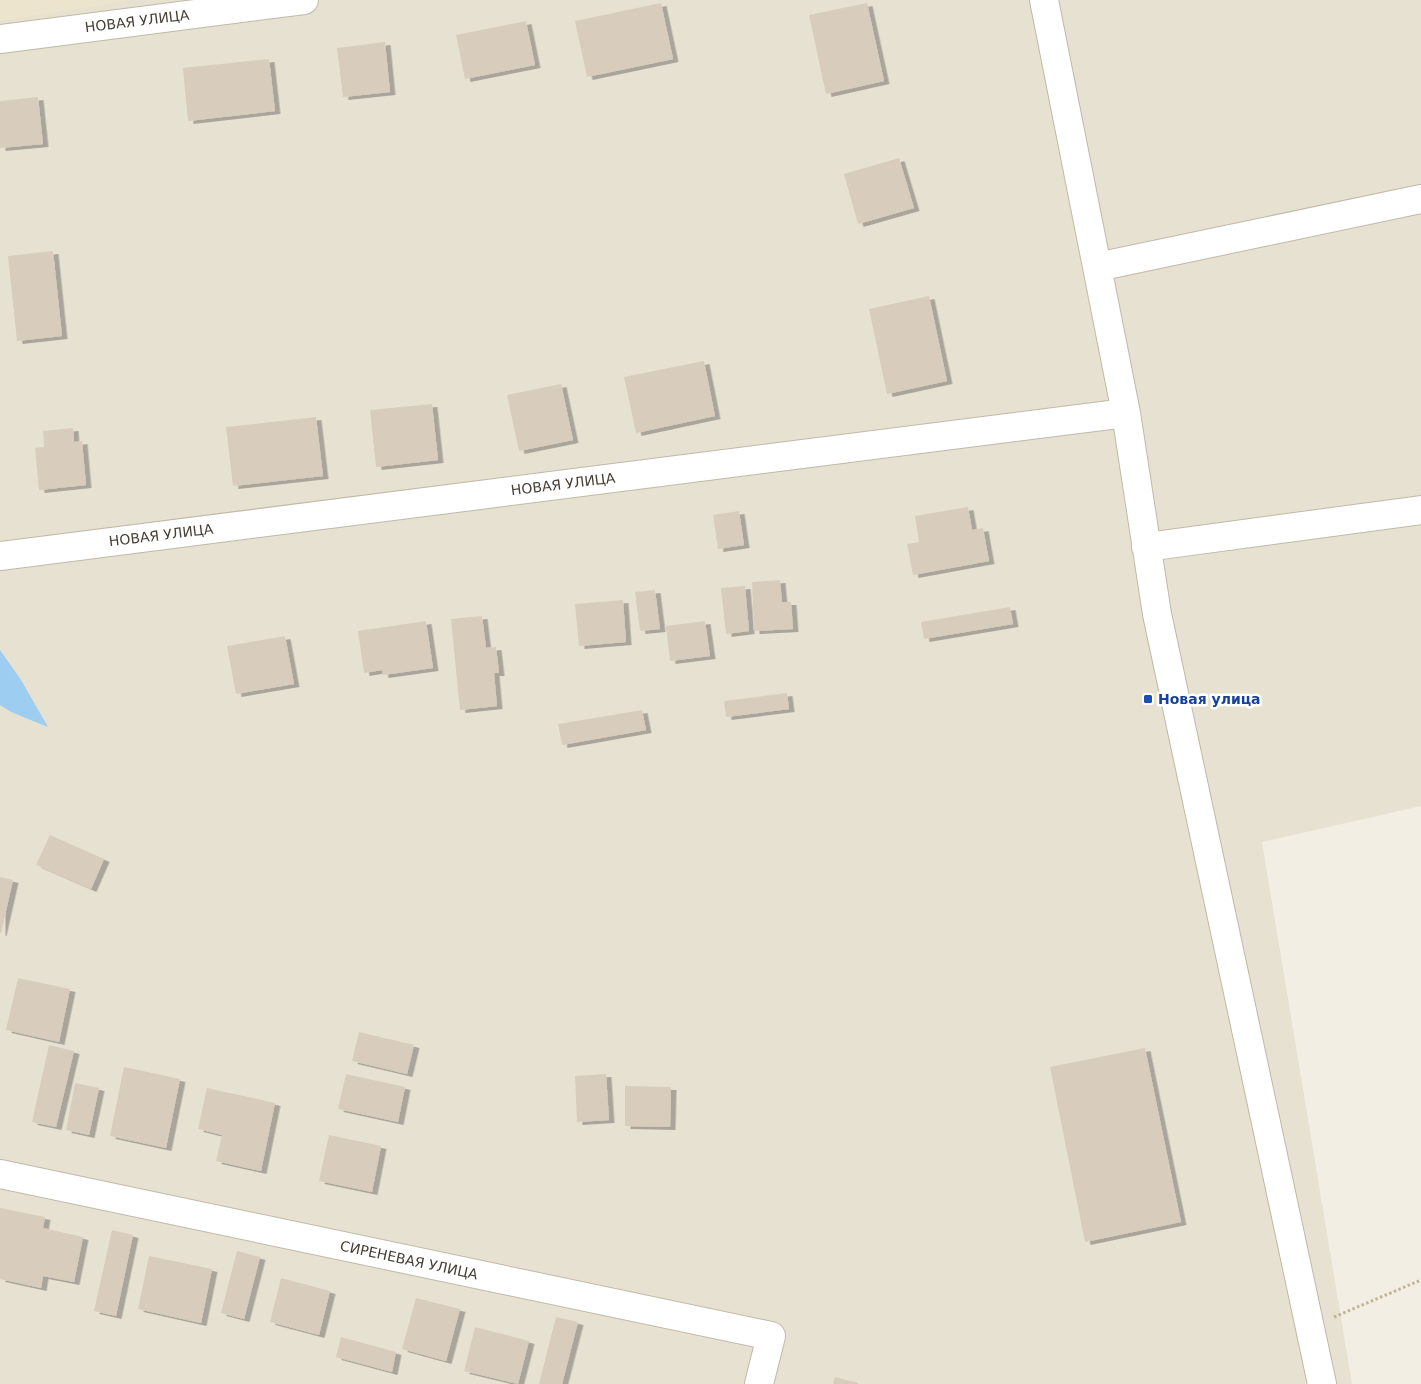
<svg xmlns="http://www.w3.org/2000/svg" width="1421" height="1384" font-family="'DejaVu Sans',sans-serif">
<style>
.residential{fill:#e7e1d2}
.education{fill:#ece4cd}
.water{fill:#9dcef2}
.building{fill:#d8cdbc;filter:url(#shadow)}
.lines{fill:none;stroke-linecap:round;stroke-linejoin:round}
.minor-casing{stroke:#c1b9a9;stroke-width:30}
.path{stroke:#c0b397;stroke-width:3;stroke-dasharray:2.5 2.5;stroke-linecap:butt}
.minor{stroke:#fff;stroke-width:28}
.transit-dot{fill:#1a4fb4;stroke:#fff;stroke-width:2}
.labels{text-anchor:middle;stroke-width:5;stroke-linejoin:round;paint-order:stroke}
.street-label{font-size:14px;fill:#453e34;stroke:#fff}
.transit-label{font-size:14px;font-weight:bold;fill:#164399;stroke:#fff;text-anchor:start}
</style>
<defs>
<filter id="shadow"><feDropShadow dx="5.5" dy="3" stdDeviation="0" flood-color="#0004"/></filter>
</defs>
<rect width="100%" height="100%" fill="#f3eee4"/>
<path class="residential" d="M0,0H1421V806L1262,842L1352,1384H0Z"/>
<path class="education" d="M0,0H132L0,21Z"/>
<path class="water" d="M0,650L21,680L48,727L11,712L0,705Z"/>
<path class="building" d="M661,3L673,59L587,77L575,21Z
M867,3L884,81L826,94L809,15Z
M526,21L535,65L465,79L456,35Z
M385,42L390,92L343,97L337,48Z
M269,59L275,111L188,121L183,68Z
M38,97L43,144L0,148V101Z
M899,158L914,208L858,224L844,174Z
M53,251L62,336L17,341L8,256Z
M929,296L947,381L887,394L869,309Z
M704,361L715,416L636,433L624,377Z
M561,384L573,440L519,451L507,395Z
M432,404L438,460L376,467L370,410Z
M316,417L323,476L233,486L226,427Z
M73,428L74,442L82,441L86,485L39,490L35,448L44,447L43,431Z
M968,507L972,530L983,528L989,561L913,575L907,544L919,542L915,516Z
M739,511L744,545L718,549L713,515Z
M780,580L782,602H791L793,629L754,631L752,582Z
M745,586L749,631L726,634L721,588Z
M655,590L660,629L640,631L635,592Z
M623,600L626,642L579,646L575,604Z
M1010,607L1013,624L924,639L921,622Z
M482,616L486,648L496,647L499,673H494L497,706L460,710L451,619Z
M426,621L433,668L383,675L382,670L364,673L358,631Z
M705,621L710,656L670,661L666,626Z
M285,636L294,684L236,694L227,646Z
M787,693L789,709L726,717L724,701Z
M642,710L646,730L562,745L558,724Z
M50,835L104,859L91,889L36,865Z
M0,877L13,880L1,933H0Z
M18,978L70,989L59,1042L6,1030Z
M359,1032L414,1045L407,1074L352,1061Z
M49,1045L74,1051L56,1127L32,1122Z
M1145,1048L1181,1222L1085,1242L1050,1067Z
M124,1067L180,1079L166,1148L110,1136Z
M346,1074L405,1087L398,1122L338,1109Z
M606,1074L609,1120L577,1122L575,1076Z
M75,1083L99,1088L89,1135L66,1130Z
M625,1086L671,1087L670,1127L625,1126Z
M207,1088L275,1103L261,1171L216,1161L222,1135L198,1129Z
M329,1135L381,1146L372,1192L319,1181Z
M0,1208L45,1217L43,1228L83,1237L74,1282L43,1276L41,1288L0,1279Z
M112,1230L133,1235L116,1316L94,1311Z
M237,1251L260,1257L244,1319L221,1313Z
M149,1256L212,1269L201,1323L138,1309Z
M281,1278L330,1291L319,1335L270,1322Z
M416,1298L460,1309L446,1361L402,1349Z
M556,1317L578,1322L562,1384H539Z
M475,1327L529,1341L518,1384L464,1371Z
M341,1337L396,1352L392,1372L336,1357Z
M835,1377L858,1383V1384H833Z"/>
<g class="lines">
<defs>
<path id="minor" d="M1044,0L1126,413L1157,614L1322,1384
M0,39L304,0
M1097,267L1421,199
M1146,547L1421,510
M0,556L1126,413
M0,1174L771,1336L759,1384"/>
</defs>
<use href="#minor" class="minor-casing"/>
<path class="path" d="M1334,1317L1421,1280"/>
<use href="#minor" class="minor"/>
</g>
<rect class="transit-dot" x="1143" y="694" width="10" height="10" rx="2.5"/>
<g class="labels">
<g class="street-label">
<text transform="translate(137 21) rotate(-7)" y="5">НОВАЯ УЛИЦА</text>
<text transform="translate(563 484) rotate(-7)" y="5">НОВАЯ УЛИЦА</text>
<text transform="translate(161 535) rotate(-7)" y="5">НОВАЯ УЛИЦА</text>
<text transform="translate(409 1260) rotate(12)" y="5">СИРЕНЕВАЯ УЛИЦА</text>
</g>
<g class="transit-label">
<text x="1158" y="704">Новая улица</text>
</g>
</g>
</svg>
